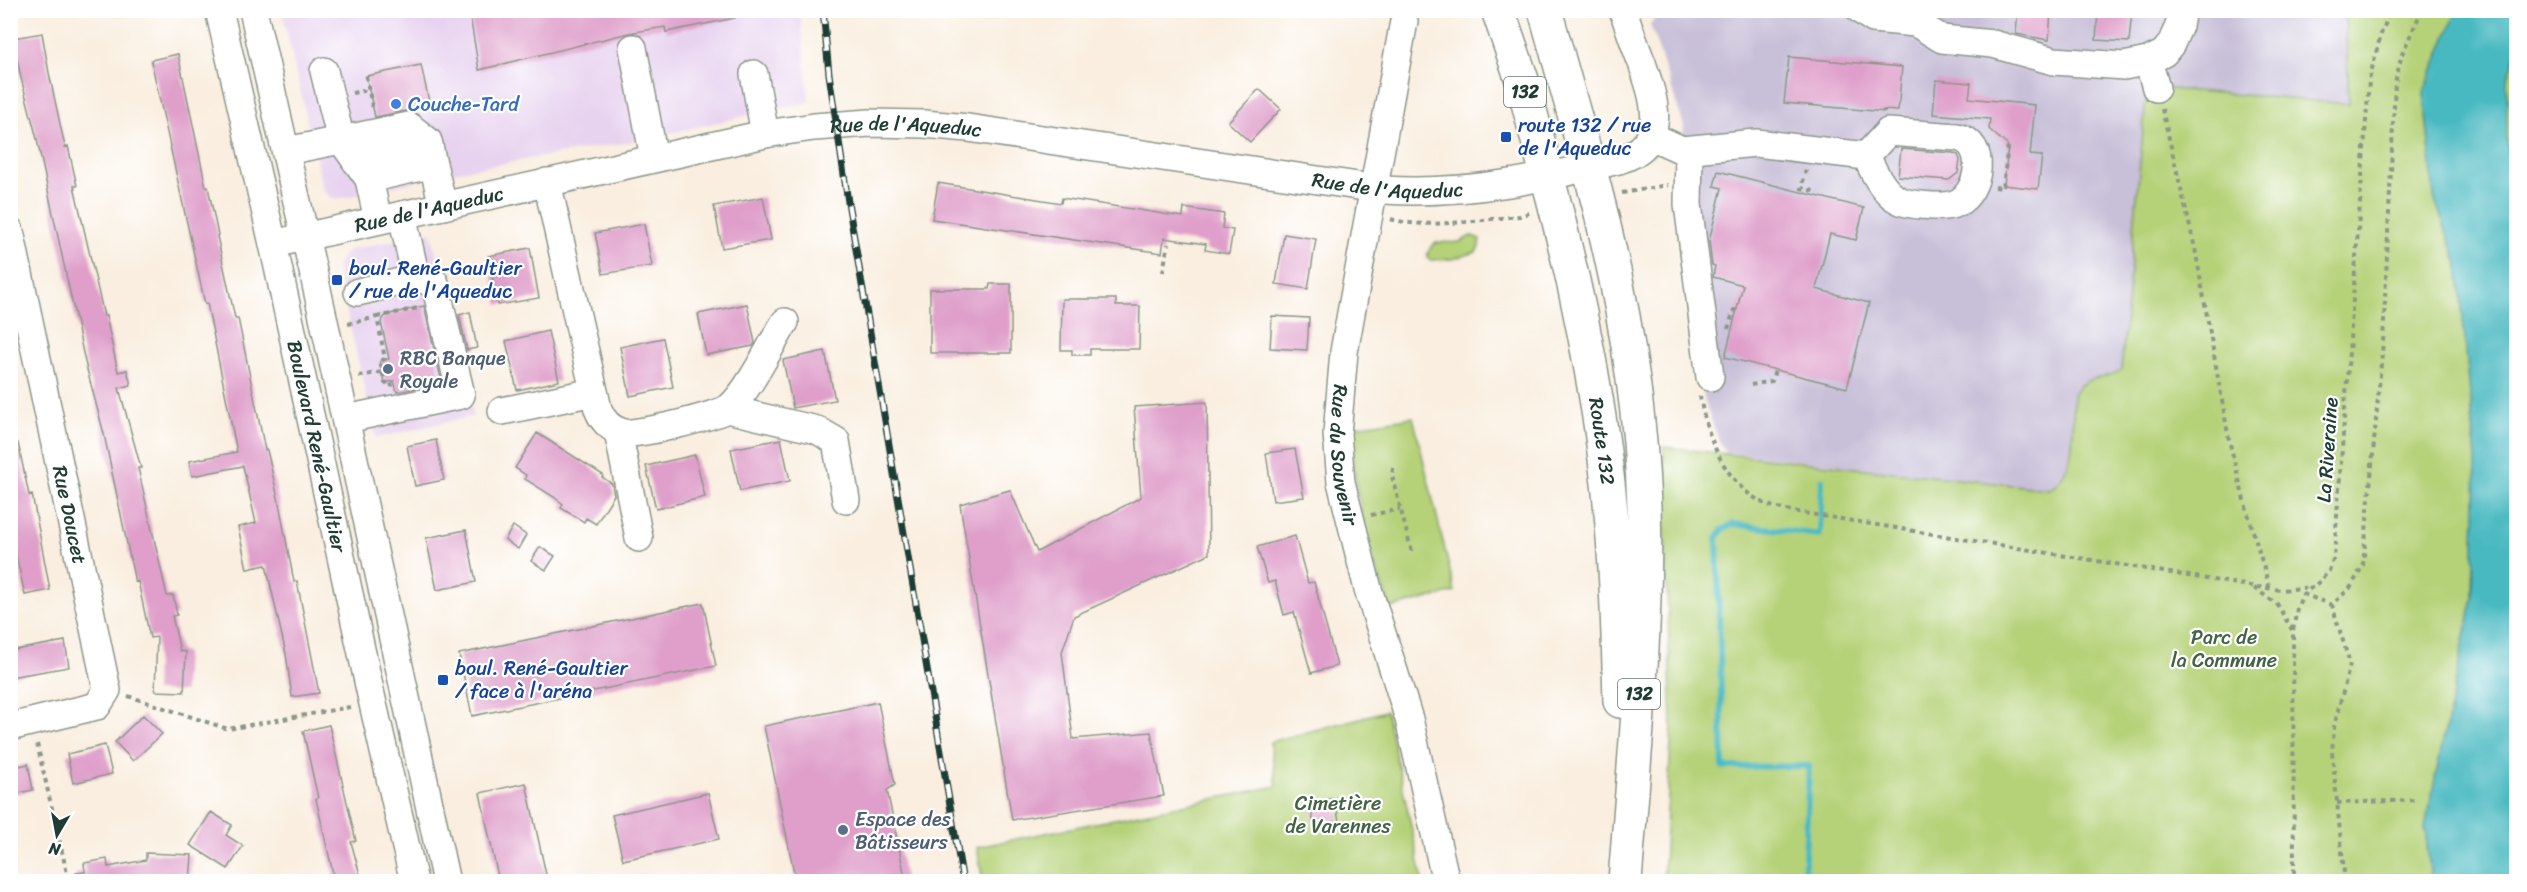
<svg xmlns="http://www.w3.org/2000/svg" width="2527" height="892" font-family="Sriracha,sans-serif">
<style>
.built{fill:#e7d2ef}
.industrial{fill:#c8bfd8}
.green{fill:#b5d278;stroke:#6a8856;stroke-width:1.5}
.water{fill:#4ab9c1;stroke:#347b7a;stroke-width:1.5}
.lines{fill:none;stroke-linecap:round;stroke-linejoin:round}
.stream{stroke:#4ab9c1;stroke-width:6}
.building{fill:#df9fca}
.minor-casing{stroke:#8c968a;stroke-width:30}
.major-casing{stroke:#8c968a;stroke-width:36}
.highway-casing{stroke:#8c968a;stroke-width:36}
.path{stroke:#8c968a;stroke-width:4;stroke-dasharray:4.5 4.5;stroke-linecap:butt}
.minor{stroke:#fff;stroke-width:27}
.major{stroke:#fff;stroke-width:33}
.highway{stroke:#fff;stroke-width:33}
.rail-casing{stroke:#1f3d34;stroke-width:7}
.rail{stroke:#fff;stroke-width:4.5;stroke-dasharray:14;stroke-linecap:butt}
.shop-dot{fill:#3f7fe0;stroke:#fff;stroke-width:2}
.transit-dot{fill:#1a4fb4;stroke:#fff;stroke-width:2}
.service-dot{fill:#5c6f8a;stroke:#fff;stroke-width:2}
.labels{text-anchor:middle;stroke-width:4.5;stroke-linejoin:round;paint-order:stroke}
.shield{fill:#fff;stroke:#627771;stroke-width:1.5}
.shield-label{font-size:18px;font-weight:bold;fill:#1f3d34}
.shop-label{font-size:20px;fill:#366cbe;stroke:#fff;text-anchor:start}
.transit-label{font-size:20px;fill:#164399;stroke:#fff;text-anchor:start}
.street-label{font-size:20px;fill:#1f3d34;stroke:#fff}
.service-label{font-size:20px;fill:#4e5e75;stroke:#fff;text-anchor:start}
.park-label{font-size:20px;fill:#446245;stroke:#fff}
</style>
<rect width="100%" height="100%" fill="#fff"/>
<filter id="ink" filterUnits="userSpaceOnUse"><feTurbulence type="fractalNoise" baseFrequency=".0167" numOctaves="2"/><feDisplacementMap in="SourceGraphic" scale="12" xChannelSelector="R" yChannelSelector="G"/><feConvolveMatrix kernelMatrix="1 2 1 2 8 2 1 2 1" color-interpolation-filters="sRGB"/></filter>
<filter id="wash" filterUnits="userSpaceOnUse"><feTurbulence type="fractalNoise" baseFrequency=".008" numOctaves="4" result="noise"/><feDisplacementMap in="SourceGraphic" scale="24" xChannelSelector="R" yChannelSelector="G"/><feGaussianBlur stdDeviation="1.35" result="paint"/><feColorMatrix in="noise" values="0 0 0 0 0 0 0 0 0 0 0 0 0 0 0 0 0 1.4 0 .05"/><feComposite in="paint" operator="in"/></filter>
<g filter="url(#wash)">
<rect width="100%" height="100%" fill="#f9eedf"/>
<path class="built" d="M282,11H800L809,102L629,142L459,171L338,199L330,197L323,190Z
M431,232L473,416L376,438L337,270L338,265L345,253L350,250Z"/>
<path class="industrial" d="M1668,10L2345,11L2349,104L2147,88L2121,370L2112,377L2084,382L2068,471L2058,483L2048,489L1726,452L1719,441L1705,403L1688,287L1679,178L1684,126L1650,24L1656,18L1669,15Z"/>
<path class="green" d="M2345,11H2457L2424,92L2434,197L2458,264L2476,459L2473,598L2425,827L2431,881L1663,882L1672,725L1665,533L1664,447L2049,489C2079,470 2072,427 2073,395C2081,375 2105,381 2121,370L2147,87L2349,104Z
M2516,54V205L2507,145V81Z
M1472,236L1480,239L1479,247L1476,252L1452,259L1429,260L1427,256C1433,235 1445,245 1459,242C1464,241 1467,237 1472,236Z
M1413,417L1455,592L1391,608C1367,552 1353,488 1351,427Z
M1386,711L1423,881H983L977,847L1277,786L1270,742Z"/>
<path class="water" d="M2457,11H2516V54L2507,81V145L2516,205V881H2431L2425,827L2473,598L2476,459L2458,264L2434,197L2424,92Z"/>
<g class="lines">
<path class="stream" d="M1804,882L1809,766L1723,767L1717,538L1722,530L1733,524L1820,535L1822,480"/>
</g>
<g id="blocks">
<path class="building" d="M469,10H734L735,18L666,32L665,27L629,33L479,70Z
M2018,10H2051L2049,40L2016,34Z
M2098,10H2132L2129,42L2096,40Z
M42,33L49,73L65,147L68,146L77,186H74L104,316H106L118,372L127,370L131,385L119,388L141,468H138L167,596L173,595L177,615L172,616L180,651L186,652L184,692L155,691L157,637L150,638L138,581L135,582L104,434L85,362L36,135L21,78L13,38Z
M178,54L206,187H208L218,235L217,236L235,318H238L265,450H267L278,498L294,582L297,581L319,693L292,697L286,654L266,565L247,569L238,527L256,523L243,466L192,476L189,461L237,452L207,303L205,304L151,60Z
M1789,57L1902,67L1898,111L1882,110L1886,112L1784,103Z
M421,65L430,106L375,117L366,76Z
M1936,80L1971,83L1969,98L2035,105L2030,155L2042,156L2038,189L2004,185L2008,146L1989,129L1990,119L1933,114Z
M1259,89L1281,109L1250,142L1228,122Z
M1901,149L1953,153L1958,155L1960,160L1958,173L1949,180L1898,176Z
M1718,171L1864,208L1856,240L1830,234L1816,289L1869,303L1847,388L1725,357L1743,285L1713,277L1715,266L1712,265L1709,241L1722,188L1714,186Z
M938,183L1061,203L1062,198L1183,217L1184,208L1224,214L1222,228L1233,230L1229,254L1205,250L1206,244L1164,238L1162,253L932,219Z
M763,197L771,240L722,248L714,206Z
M644,224L652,266L603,274L595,233Z
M1284,234L1316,239L1308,289L1276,284Z
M530,248L539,298L498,305L488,256Z
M990,284H1011V353H930V289H989Z
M1062,299H1116V306H1140L1139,349H1090V355H1072V350H1061Z
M747,304L755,343L753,346L706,355L698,314Z
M424,306L442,383L397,392L394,381L385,383L380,361L389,359L381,322L386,315Z
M470,312L477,348L467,350L459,315Z
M1272,316L1309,318L1307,350L1270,348Z
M548,331L559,381L517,390L506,341Z
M663,338L673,387L630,396L620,347Z
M825,351L835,400L793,408L783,360Z
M1207,402L1209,554L1074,616L1062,652L1073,739L1151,732L1164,796L1012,820L960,504L1010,490L1037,552L1141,497L1134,407Z
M537,433L603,475L602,477L612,484L614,495L596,524L586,518L584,522L561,508L563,504L554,497L525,479L526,475L515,468Z
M781,439L790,481L740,491L731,449Z
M436,440L444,480L415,486L407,446Z
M18,443L29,495L32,494L50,590L25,595L10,528V444Z
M1295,449L1304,497L1273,501L1266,453Z
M695,455L705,497L656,509L646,466Z
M513,526L526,535L518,549L505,540Z
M466,530L476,582L437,590L426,538Z
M1295,536L1308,583L1314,582L1337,666L1311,673L1294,612L1284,615L1275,581L1268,583L1257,547Z
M540,547L555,556L546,570L531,561Z
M703,603L716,666L472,716L459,654Z
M65,641L69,667L10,677V651Z
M878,702L895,785L887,790L906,882H796L764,726Z
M143,715L162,734L133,761L115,742Z
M329,725L356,841L351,842L362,882H335L316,799L318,798L303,731Z
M105,745L112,774L73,783L67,754Z
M28,764L33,790L10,795V768Z
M526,783L547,879L499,882L480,793Z
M708,793L719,839L623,860L612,815Z
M1335,798L1339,822L1314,826L1310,803Z
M211,812L232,825L226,835L243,846L228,869L190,845Z
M146,853L192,855L190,882H76V873L85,872L84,863L107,859L108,867L146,860Z"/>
</g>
</g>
<g filter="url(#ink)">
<use href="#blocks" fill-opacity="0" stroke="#8c968a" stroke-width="1.5"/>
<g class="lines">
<defs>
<g id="minor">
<path id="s1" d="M219,10L273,244L371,695L414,882"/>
<path d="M253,10L315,280L446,882"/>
<path d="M1860,10L1873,19L1916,23L1942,39L1993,44L2054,61L2124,66L2148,61L2164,53L2171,44L2179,26L2182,10"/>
<path id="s2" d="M1404,21L1344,352L1337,434L1341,482L1368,589L1409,719L1446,882"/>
<path d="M633,48L654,158"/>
<path d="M2148,61L2156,88"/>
<path d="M324,71L341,140L409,126L428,141L433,164"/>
<path d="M754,74L765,134"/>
<path d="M1888,132L1957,137C1988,143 1980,192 1957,203C1946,208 1933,206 1921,205C1908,204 1897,202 1888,192C1878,182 1872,168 1866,156Z"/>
<path d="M1651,136L1682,150L1756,143L1866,156"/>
<path d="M1689,150L1688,204L1710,377"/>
<path d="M286,151L341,140L369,179"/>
<path d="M355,160L429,145"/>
<path d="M547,182L598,409C602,420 611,430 624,433C638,435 719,416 730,407C750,389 770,346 785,322"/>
<path d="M378,220L369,179L433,164L443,206"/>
<path id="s3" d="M10,231L107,690L97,706L10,727"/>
<path id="s4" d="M273,244L765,134L814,127L870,123L924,124L968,128L1385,190C1464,195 1542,179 1619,160C1670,144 1655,101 1642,63C1635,46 1629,28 1623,10"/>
<path d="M358,292L416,278L402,215"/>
<path d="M727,409L817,430L836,441L846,500"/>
<path d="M502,411L594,392"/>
<path d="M346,419L461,395L435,283L416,278"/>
<path d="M618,431L639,538"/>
</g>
<g id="major">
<path d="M1589,167C1619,277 1640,392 1644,506C1648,631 1634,757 1625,882"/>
<path id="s5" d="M1547,175C1574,276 1596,379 1608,483C1616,555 1618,628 1620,701"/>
</g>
<path id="highway" d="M1498,10L1522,80L1547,175
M1545,10L1589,167"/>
</defs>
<use href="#minor" class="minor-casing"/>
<use href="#major" class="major-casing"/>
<use href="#highway" class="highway-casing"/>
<path class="path" d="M366,76L373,111
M352,93L369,90
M2162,109L2195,248L2229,440L2244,500L2270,589
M1806,170L1801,188L1818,192
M1995,187L2003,188L2008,144
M1622,193L1668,185
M1391,219C1422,230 1486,219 1520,216L1532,212
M1163,272L1168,244
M377,317L418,308
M348,324L377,317L385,359L380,361L385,383L391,382L392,387
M1728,329L1734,310L1736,311
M359,376L382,372
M1751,385L1772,381L1775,370
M1700,396C1706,434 1724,482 1760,501C1773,509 1789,510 1804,513L2250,586L2282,590L2313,587
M1393,468L1392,476L1412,553
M1371,515L1400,509
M2254,588L2277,604L2292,630
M2303,594L2332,605
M128,696L228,729L350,707
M37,744L69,882
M2337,803L2418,800
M2294,882L2293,631L2297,608L2303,594L2319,582L2329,571L2334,557L2369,80L2381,34L2391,10
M2345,882L2332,752L2334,727L2350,664L2332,605L2351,587L2363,565L2383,342L2395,83L2402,54L2422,10"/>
<use href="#minor" class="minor"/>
<use href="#major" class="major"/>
<use href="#highway" class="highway"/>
<defs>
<path id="rail" d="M823,10L829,74L848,202L963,882"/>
</defs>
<use href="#rail" class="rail-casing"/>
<use href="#rail" class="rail"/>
</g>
</g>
<circle class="shop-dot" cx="396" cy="104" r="6"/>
<g class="transit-dot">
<rect x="1500" y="131" width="12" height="12" rx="3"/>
<rect x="331" y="274" width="12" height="12" rx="3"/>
<rect x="437" y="674" width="12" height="12" rx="3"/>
</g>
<g class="service-dot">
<circle cx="388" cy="369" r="6"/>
<circle cx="843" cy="830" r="6"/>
</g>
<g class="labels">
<g class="shield">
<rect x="1504" y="77" width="42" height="30" rx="4.5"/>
<rect x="1618" y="679" width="42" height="30" rx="4.5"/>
</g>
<g class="shield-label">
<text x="1525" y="98">132</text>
<text x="1639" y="700">132</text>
</g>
<g class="shop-label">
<text x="408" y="111">Couche-Tard</text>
</g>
<g class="transit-label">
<text x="1518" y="132">route 132 / rue<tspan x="1518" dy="23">de l'Aqueduc</tspan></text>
<text x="349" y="275">boul. René-Gaultier<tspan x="349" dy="23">/ rue de l'Aqueduc</tspan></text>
<text x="455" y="675">boul. René-Gaultier<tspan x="455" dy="23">/ face à l'aréna</tspan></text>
</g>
<g class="street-label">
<text dy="7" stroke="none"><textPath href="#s4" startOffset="646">Rue de l'Aqueduc</textPath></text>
<text dy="7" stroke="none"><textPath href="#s4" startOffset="1132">Rue de l'Aqueduc</textPath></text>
<text dy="7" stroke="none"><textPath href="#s4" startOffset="160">Rue de l'Aqueduc</textPath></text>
<text dy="7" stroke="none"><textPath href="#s5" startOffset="272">Route 132</textPath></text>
<text dy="7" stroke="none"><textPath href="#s1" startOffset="447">Boulevard René-Gaultier</textPath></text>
<text transform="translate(2327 450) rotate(-86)" y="7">La Riveraine</text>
<text dy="7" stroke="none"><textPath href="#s2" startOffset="440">Rue du Souvenir</textPath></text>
<text dy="7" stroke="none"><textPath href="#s3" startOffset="290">Rue Doucet</textPath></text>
</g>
<g class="service-label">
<text x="400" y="365">RBC Banque<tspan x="400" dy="23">Royale</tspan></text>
<text x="855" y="826">Espace des<tspan x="855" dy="23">Bâtisseurs</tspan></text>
</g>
<g class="park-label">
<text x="2224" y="644">Parc de<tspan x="2224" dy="23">la Commune</tspan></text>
<text x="1338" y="810">Cimetière<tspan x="1338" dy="23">de Varennes</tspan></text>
</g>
</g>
<rect width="2527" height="892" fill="none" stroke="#fff" stroke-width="36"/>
<g transform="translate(57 835) rotate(190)" stroke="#ffffff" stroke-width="4.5" paint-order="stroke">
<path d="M0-4.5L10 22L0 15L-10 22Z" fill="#1f3d34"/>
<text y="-9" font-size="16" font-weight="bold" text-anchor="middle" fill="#1f3d34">N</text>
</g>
</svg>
